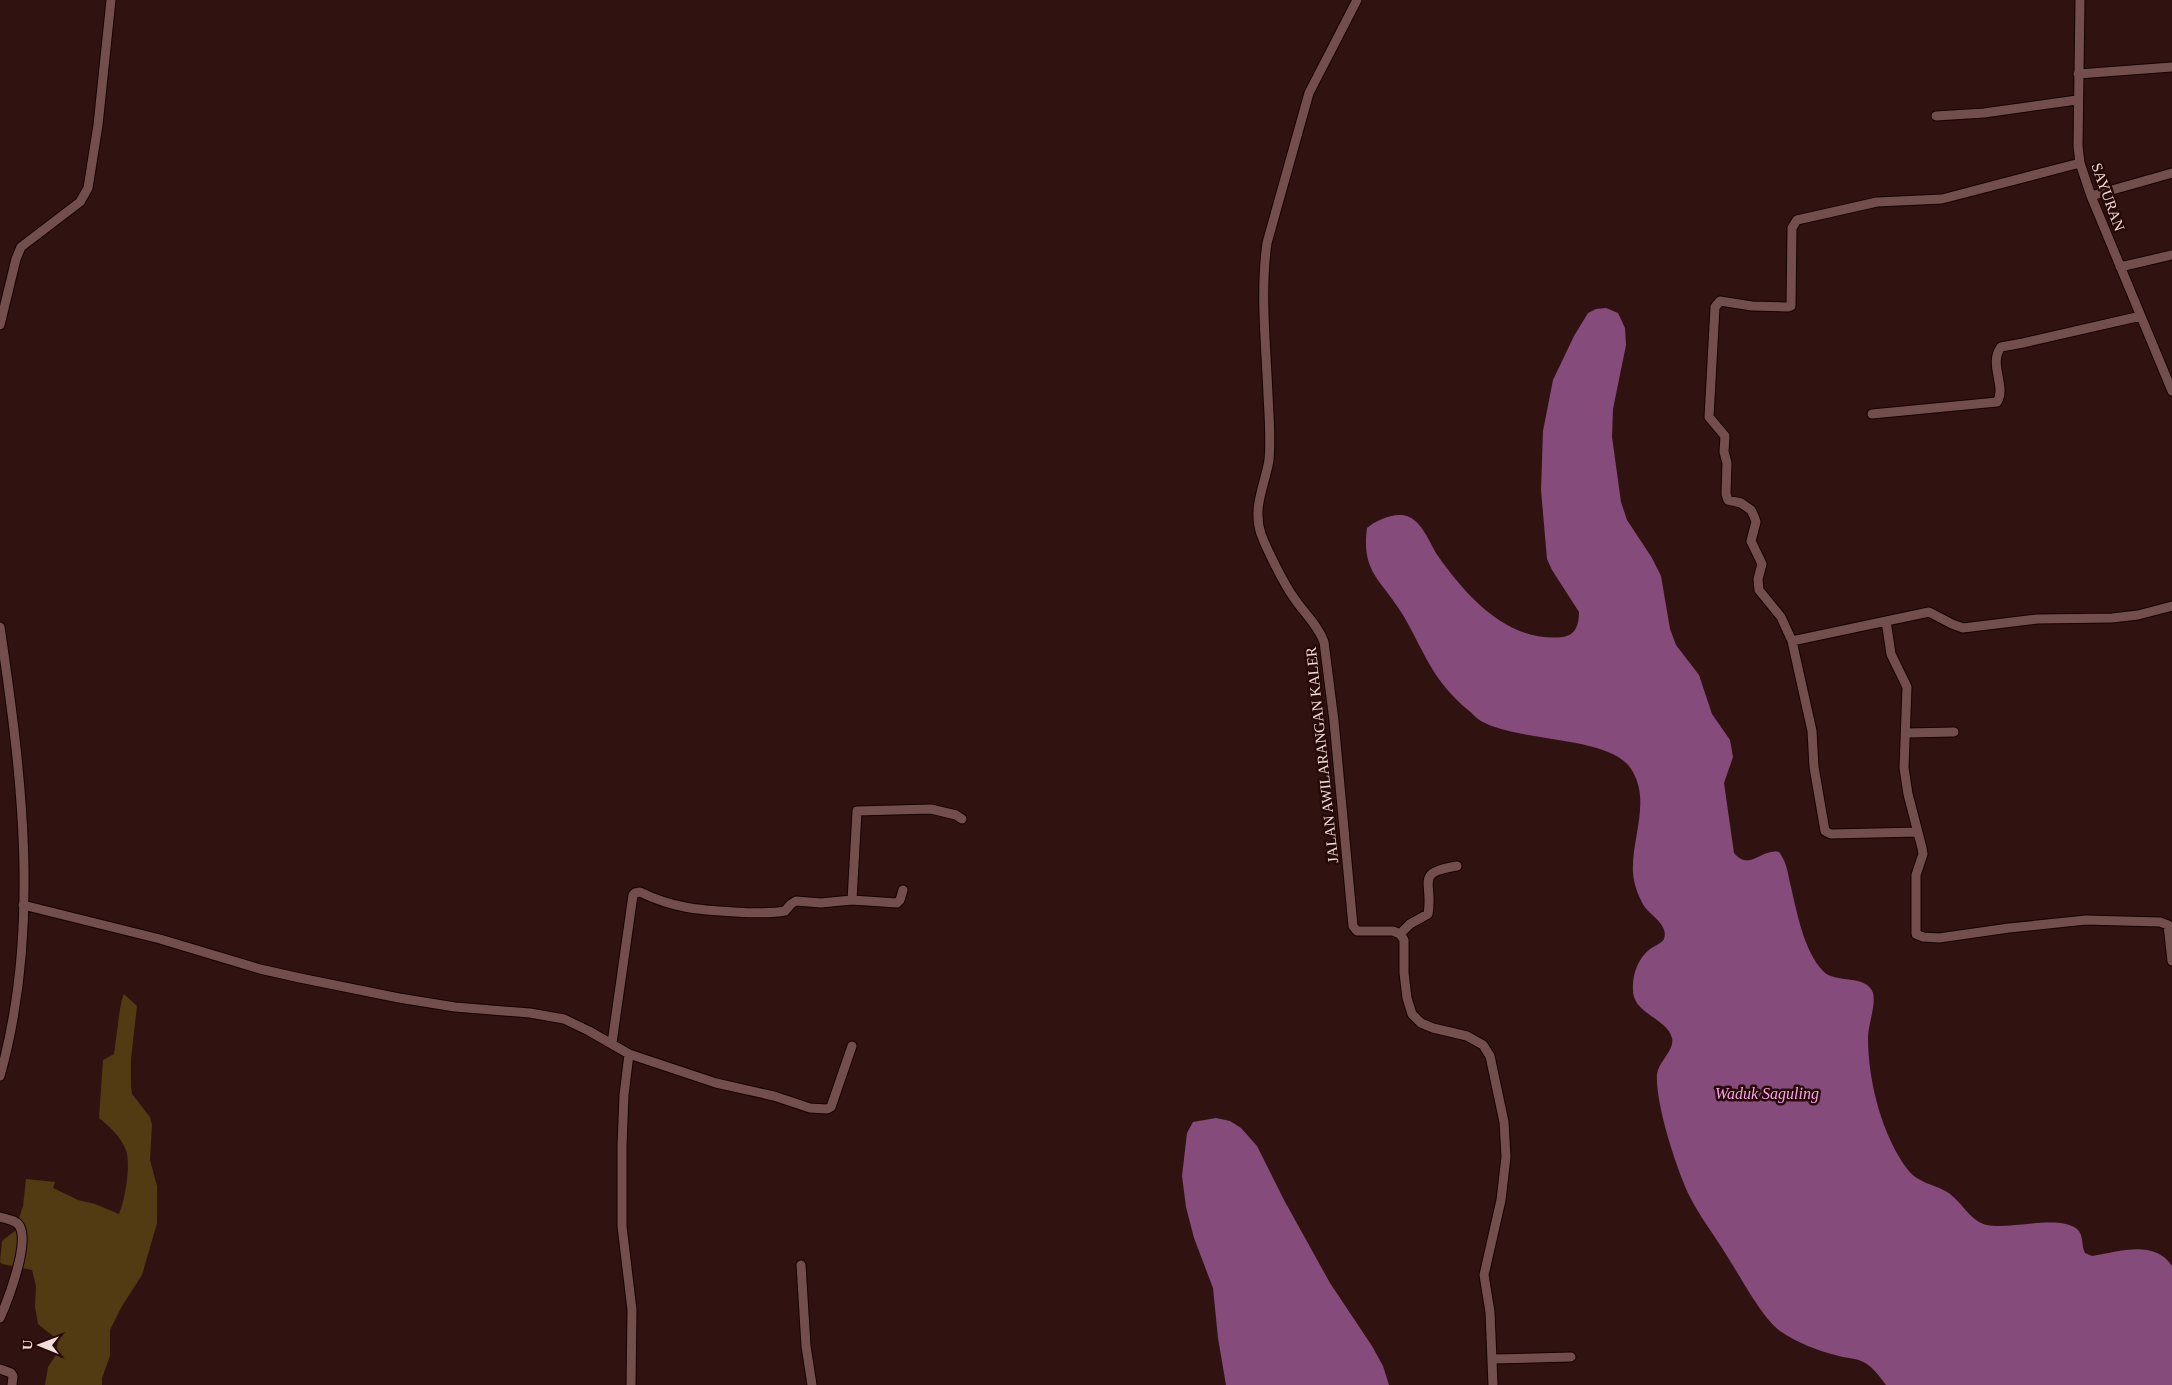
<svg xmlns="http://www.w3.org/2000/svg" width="2172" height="1385" font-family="'Times New Roman',serif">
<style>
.green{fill:#523a13}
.water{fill:#854b7b}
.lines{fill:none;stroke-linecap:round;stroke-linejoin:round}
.street-casing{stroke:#160101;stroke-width:11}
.street{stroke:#724f4c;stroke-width:9}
.labels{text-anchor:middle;stroke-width:5;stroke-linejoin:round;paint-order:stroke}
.street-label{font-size:15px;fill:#f3dddb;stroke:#260908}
.water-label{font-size:16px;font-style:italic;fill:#f8a4e8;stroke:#260908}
</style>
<rect width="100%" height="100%" fill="#301311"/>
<path class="green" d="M124,994L137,1006L131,1059V1086L132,1094L150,1117L152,1125L150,1160L157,1186V1223L142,1275L122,1306L110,1330V1356L102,1378V1385H45L48,1367L56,1355L58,1340L38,1324L35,1307L36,1286L32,1270L2,1264L0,1262L2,1241L15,1231L23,1206L26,1179L55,1182L53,1188L78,1200L95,1204L119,1214C125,1201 132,1161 125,1148C120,1136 109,1126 99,1118L103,1060L114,1054C116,1043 120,999 124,994Z"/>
<path class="water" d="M1606,308L1618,313L1625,328L1626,345L1613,409L1612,437L1621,502L1627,520L1652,558L1661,576L1670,629L1676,645L1699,675L1712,714L1730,740L1733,757L1724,783L1734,853C1750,872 1761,848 1779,852C1787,862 1788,875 1791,887C1797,913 1804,951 1823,971C1835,984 1867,974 1873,993C1876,1007 1868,1024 1868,1038C1868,1081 1882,1136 1908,1170C1918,1183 1934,1184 1947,1192C1962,1201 1970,1222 1987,1225C2010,1230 2059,1214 2077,1229C2084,1235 2081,1245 2085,1253L2092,1256C2119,1252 2154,1239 2172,1266V1385H1886C1879,1376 1872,1365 1861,1361C1855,1358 1846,1358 1839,1356C1819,1351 1797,1343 1780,1331C1762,1318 1740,1276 1727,1256C1715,1236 1700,1217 1690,1197C1677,1171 1655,1103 1657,1074C1659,1061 1675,1050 1672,1038C1667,1018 1633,1014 1633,990C1632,975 1638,958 1650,949C1654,946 1661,944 1664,939C1669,925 1650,915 1644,906C1638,895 1634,885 1633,873C1631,837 1653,798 1629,766C1605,736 1518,742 1481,721C1476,718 1472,713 1468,710C1432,680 1425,653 1403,615C1382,580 1361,573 1367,528C1376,520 1397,511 1409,517C1423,523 1430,544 1438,556C1467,597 1508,643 1563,637C1576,635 1579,624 1579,612L1552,570L1547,559L1541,490L1543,431L1553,380L1574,336L1588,313L1596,309Z
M1216,1118L1230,1121L1241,1128L1257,1146L1284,1200L1330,1283L1372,1346L1383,1366L1389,1385H1226L1218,1338L1213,1288L1194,1238L1186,1207L1182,1176L1187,1133L1193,1122Z"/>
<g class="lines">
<defs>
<path id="street" d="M1357,0L1309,93L1267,243C1260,293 1266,344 1268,395C1269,416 1271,438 1269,460C1265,485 1252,507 1261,534C1267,550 1284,584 1294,598C1304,613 1318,625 1324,642L1334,721L1353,926L1357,931H1393L1400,934L1404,940V973L1407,998L1412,1014L1421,1023L1433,1028L1467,1036L1483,1045L1490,1056L1504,1122L1506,1157L1501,1200L1484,1275L1490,1312L1493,1385
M2080,0L2078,146L2080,163L2091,196L2172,391
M2078,74L2172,67
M1936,116L1984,113L2077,100
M2091,196L2172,173
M2120,267L2172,255
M0,325L16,259L21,247L80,202L88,188L98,125L111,0
M1872,414L1997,402C2007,387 1988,364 2001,347L2023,343L2141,316
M1886,621L1891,654L1907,687L1904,768L1908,794L1922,848L1923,854L1916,875V934L1923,937L1939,938L2009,928L2086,920L2160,922L2168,925L2172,961
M0,627C22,775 41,930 0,1076
M1792,641L1781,617L1759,590L1758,579L1762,564L1751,541L1756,522L1754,516L1751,510L1741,503L1728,500L1726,494L1727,463L1724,452L1725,436L1709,417L1715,307L1720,301L1752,306L1788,307L1791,306L1792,228L1797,220L1877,202L1942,199L2080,163
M1907,733L1954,732
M1918,832L1831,834L1825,831L1814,767L1812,731L1792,641L1929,612L1952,624L1963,628L2037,619L2112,618L2138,615L2172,606
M852,900L857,811L931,809L956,815L962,819
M23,905L160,939L260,969L300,978L399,998L455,1007L530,1013L564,1019L589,1031L629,1054L624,1095L622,1146V1226L632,1310L631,1385
M1400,934L1410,924L1428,914C1434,882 1413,873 1457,866
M612,1043L633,895L635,893L640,892C673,908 698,910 735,912C751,913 769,914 785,911L791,904L796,901L821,903L852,900L897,903L900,900L903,890
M629,1054L716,1083L774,1096L810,1108L827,1109L831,1107L852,1046
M0,1217C7,1219 17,1220 20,1227C29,1245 8,1300 0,1318
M801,1265L806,1346L812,1385
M1493,1359L1571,1357
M0,1369L11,1373L13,1376L12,1385"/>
</defs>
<use href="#street" class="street-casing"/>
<use href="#street" class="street"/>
</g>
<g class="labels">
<g class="street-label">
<text transform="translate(2108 197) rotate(70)" y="5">SAYURAN</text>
<text transform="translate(1322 755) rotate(-96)" y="5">JALAN AWILARANGAN KALER</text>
</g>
<g class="water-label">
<text x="1767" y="1099">Waduk Saguling</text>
</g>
</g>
<g transform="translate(40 1345) rotate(271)" stroke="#260908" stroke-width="4" paint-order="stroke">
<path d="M0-4L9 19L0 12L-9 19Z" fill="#f3dddb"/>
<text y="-8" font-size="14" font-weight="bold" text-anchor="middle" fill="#f3dddb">U</text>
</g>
</svg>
